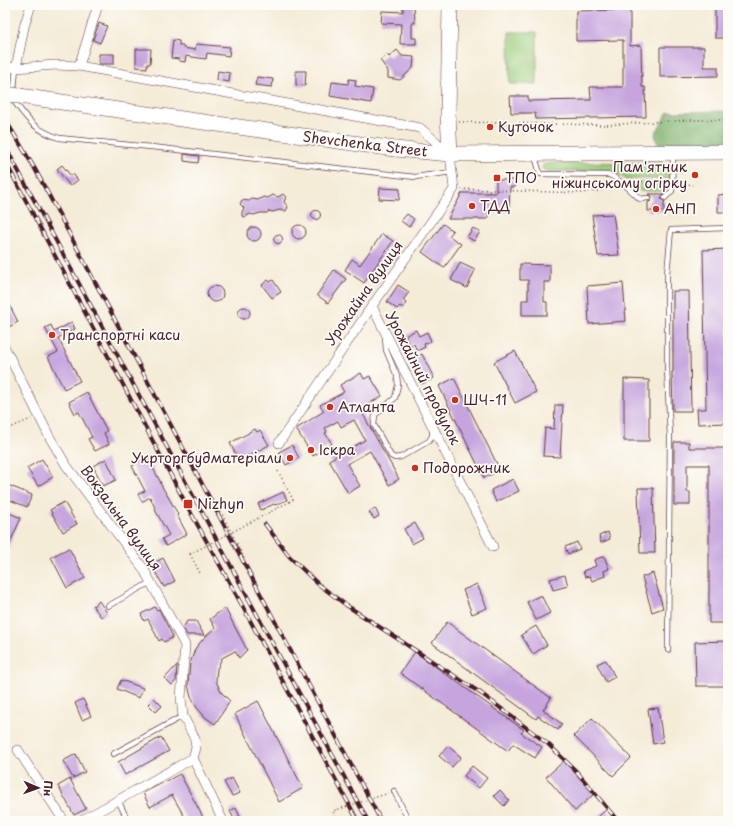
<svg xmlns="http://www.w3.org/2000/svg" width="733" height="826" font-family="'Playpen Sans',sans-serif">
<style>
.green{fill:#9bcc7b;stroke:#727653}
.forest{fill:#7cb06b;stroke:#63684b}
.building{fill:#c6a5de}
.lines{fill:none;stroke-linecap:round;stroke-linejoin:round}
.lane-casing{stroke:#643e45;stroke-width:6}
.street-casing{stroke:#643e45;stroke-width:10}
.primary-casing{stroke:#643e45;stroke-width:16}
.path{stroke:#643e45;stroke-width:1.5;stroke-dasharray:1 3;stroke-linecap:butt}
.lane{stroke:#fff;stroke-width:4.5}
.street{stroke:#fff;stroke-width:9}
.primary{stroke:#fff;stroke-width:15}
.rail-casing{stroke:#4a1f2b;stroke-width:4}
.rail{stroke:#fdfcf7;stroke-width:2.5;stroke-dasharray:8;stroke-linecap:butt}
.primary-bridge-casing{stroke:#643e45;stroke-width:16;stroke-linecap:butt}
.path-bridge{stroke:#643e45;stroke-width:1.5;stroke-dasharray:1 3;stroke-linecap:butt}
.primary-bridge{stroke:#fff;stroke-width:15}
.poi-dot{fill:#c8321e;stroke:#fdfcf7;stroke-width:1.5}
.labels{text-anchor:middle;stroke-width:3.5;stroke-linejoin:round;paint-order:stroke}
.poi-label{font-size:14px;fill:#4a1f2b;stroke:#fdfcf7;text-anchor:start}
.street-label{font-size:14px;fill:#4a1f2b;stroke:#fdfcf7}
</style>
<rect width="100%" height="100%" fill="#fdfcf7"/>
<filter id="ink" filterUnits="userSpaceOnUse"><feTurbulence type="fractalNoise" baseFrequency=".025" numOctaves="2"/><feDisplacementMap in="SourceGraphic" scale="8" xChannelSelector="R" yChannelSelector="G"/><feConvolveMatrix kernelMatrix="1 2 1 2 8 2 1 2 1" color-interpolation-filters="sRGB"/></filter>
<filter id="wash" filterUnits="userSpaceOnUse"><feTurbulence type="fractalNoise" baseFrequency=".012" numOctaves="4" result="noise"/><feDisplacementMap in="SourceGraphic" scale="16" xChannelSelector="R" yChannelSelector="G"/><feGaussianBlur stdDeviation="0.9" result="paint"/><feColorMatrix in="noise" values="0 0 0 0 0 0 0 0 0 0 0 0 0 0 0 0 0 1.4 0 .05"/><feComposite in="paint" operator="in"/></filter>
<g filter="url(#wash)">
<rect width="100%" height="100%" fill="#f5ecd8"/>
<path class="green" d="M509,32H537V84H510Z
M663,162L669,168L670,179H632L627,180L622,177L610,171H546L542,168L544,164L550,163Z
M630,183H669L663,191H640Z"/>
<path class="forest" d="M728,111V144L657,143L655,134L668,112Z"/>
<g id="blocks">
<path class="building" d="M403,5H414L415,23H412V38H416V44H400L401,24L381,23L382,11L403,12Z
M715,5H728V38H715Z
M630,10V46L641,45L642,87H645L646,117L536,119L535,113H511L510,96H528V101L591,100L590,87H623V40L576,41V11Z
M99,23L107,26L100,43L93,40Z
M173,40L179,41V45H183V48L195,50L196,44L230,47L229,56L207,53L206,59L186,56L185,62L179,61V59L171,58Z
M660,47H704V67H718V76L660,77Z
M136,49H151L150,64H147V68L136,67Z
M397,50L402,56L414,57L413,68L400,80L388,78V71L380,60L387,54L389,57Z
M99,54H114V64H99Z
M218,71L230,73L229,82L217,80Z
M296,71H306L305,86L296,85Z
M257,77L273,79L272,87L255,85Z
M349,79L356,80L355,86L373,89L371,103L330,96L332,82L348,84Z
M184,154L199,156L198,163L184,161Z
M62,165L71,176L73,174L78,180L70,186L57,169Z
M496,180H515V187H510L509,211L488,210V219H448L462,193H496Z
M380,188L400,189L399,200L379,199Z
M283,194L286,197L284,202L288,207L286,211L279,210L273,212L269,211L267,213H260L254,215L250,214L245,217L242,216V212L244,208L240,204L242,200L249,201L252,199L258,200L263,197L268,198L273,195L278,197Z
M648,194H664L661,199L665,202H664V211H648V202L651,201L652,198L651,195Z
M728,194V212H718V195Z
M311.5 215a4.5 4.5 0 1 1 9 0a4.5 4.5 0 1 1-9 0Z
M407,214L414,219L409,227L401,221Z
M613,214L619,255L598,256L592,215Z
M443,224L453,231L449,236L461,244L444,268L422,252Z
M292 232a7 7 0 1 1 14 0a7 7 0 1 1-14 0Z
M247 234a7 7 0 1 1 14 0a7 7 0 1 1-14 0Z
M473,228L480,232L474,241L467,237Z
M382,234L393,241L364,283L345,270L352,259L360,265Z
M273.5 239a4.5 4.5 0 1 1 9 0a4.5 4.5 0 1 1-9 0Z
M728,249V423L698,424L697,409H706L703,250Z
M460,263L475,270L467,288L451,280Z
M520,264L550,265V282H544V302H547V315H522V300H528V280H520Z
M334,270L346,279L328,303L317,295Z
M268,280L270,282L273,280L281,292L272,298L262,285Z
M623,283L626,321L589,324L587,286Z
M398,285L409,292L403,300L406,303L403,308L400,306L397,309L387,302Z
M207 294a8 8 0 1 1 16 0a8 8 0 1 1-16 0Z
M673,291H689L691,411H673L672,372H673Z
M5,296L18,322L5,329Z
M238 313a6 6 0 1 1 12 0a6 6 0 1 1-12 0Z
M72,322L75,329L58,338L80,381L64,389L48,357L58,352L45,328L51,325L54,332Z
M416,330L419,336L427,332L431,341L424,344L425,347L417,351L414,344L410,346L405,336Z
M515,351L536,392L515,403L494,362Z
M422,354L434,378L422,384L410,360Z
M361,373L364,379L370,376L382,396L360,409L399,479L389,485L370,451L347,464L360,486L348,493L329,460L365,440L354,420L341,427L338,421L325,428L327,432L325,433L332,444L313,456L296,429L324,411L320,405L344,392L340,385Z
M454,378L500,470L484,478L439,386Z
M624,379L649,380V441H624Z
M87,392L107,431L104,433L109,444L95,451L88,439L92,437L79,412L75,414L69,402Z
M555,405H563L560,457L543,456L545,428L554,429Z
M255,429L257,432L260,430L269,445L239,461L230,443L249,433V432Z
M674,442H689V448H728V623H709V465H687V492H690V505H674Z
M292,445L299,458L286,465L279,452Z
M147,457L161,483H160L178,514L177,515L187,534L166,546L162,539L169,535L155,510H156L150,497L142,502L138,494L145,491L132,466Z
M42,459L53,477L38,486L27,468Z
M106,459L116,480L103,486L93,466Z
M513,479L519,491L496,502L491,490Z
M8,485L32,495L27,507L5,498V492Z
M638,488H653L655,553H640Z
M283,492L287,500L275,505L274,504L261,510L258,504Z
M64,502L77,524L63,532L50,510Z
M375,508L379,516L374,519L369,512Z
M7,512L21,518L5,554V517Z
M415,523L423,538L412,544L404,529Z
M608,532L610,539L601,543L599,536Z
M577,542L580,549L568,554L565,547Z
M69,548L85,578L67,588L51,557Z
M604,556L609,569L604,571L605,576L592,581L590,576L585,577L583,571L596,566L594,560Z
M163,558L175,581L164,587L151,565Z
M653,573L663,608L652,612L642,577Z
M565,575L568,586L553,590L550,579Z
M477,584L487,608L472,614L463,590Z
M541,595L550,613L536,620L527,602Z
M99,601L107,613L101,617L93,606Z
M155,607L156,610L159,609L172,635V638L164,642L162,639L159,641L148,619L144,621L141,614Z
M225,608L247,650L239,658L235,651L222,658L217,669L216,681L221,692L230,701L215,724L205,717L197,708L191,697L188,685L190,664L195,649L203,639L215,628L210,619Z
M187,621H196L204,635H187L183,628Z
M447,622L551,698L543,710L562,724L558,730L538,716L536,719L432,643Z
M536,626L547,645L533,654L521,635Z
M728,641V686H696L695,642Z
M415,652L524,730L521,733L542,747L535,758L513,744L508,751L400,673Z
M606,660L615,677L606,682L597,664Z
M177,665L176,681L172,685L165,678Z
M121,680L143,688L139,698L117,689Z
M154,698L162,706L156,712L148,704Z
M83,699L91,716L82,720L75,703Z
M258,701L303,788L279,802L235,714Z
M658,708L663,742L653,744L648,709Z
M592,718L631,758L613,776L574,736Z
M161,737L169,751L125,775L118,762Z
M448,746L461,757L452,767L439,756Z
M76,754L85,772L73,778L63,761Z
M564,761L594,794L575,811L546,777Z
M472,766L487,778L479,788L464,776Z
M180,774L205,821H187L172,795L150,807L143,793Z
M232,778L240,793L232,796L224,782Z
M70,779L86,809L74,815L58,786Z
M500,790L509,800L504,806L494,796Z
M236,808L242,821H235L230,811Z
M607,809L616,821H593Z"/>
</g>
</g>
<g filter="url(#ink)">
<use href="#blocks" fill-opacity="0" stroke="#643e45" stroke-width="1"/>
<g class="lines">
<defs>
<path id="lane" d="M16,68L13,100C29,121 33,129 59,138L161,148L415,177L452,172
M535,156L540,174L610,175L623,183L640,199L648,198
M665,198L672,191L673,155
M385,337L386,350L397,376L398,385L395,398L375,415L374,425L391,456L395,458L401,457L429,441L432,436V431
M108,606L151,582
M668,650L670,436L667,368V274L671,230L728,228
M113,754L183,716
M394,791L409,821
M118,800L128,821"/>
<path id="street" d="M79,66L98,5
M5,67L16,68L55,65L79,66L420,128L450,154L454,189L372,306L279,443
M16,68L24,27L31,5
M372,306L493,547
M5,348L49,436L66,465L143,568L185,645L181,698L183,716L195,739L196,748L193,758L223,821
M18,750L64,821
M81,821L193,758"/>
<path id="primary" d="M395,149L450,154L728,152
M450,154L448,114L450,5"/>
</defs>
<use href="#lane" class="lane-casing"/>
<use href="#street" class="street-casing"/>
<use href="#primary" class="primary-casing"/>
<path class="path" d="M459,122L605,125L686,120H728
M630,181H666
M677,182L693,185
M461,189L582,193L598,191L614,186
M5,430L31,419
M278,471L293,500
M217,504L244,558
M190,554L201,575
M336,821L333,811L389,793"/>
<use href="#lane" class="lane"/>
<use href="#street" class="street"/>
<use href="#primary" class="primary"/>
<defs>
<path id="rail" d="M5,119L35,169L381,821
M5,146L368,821
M5,161L186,504L238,598L358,821
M265,524L289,556L318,584L346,605L482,694L548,744L577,772L618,821"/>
</defs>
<use href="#rail" class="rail-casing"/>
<use href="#rail" class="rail"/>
<defs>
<path id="primary-bridge" d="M5,94L395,149"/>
</defs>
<use href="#primary-bridge" class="primary-bridge-casing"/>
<path class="path-bridge" d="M190,554L293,500"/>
<use href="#primary-bridge" class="primary-bridge"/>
</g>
</g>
<g class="poi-dot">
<circle cx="490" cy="127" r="4"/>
<circle cx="695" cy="175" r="4"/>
<rect x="493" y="174" width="8" height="8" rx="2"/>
<circle cx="472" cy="206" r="4"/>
<circle cx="656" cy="209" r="4"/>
<circle cx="52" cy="335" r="4"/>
<circle cx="455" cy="400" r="4"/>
<circle cx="330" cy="407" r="4"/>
<circle cx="311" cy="450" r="4"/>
<circle cx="290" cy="458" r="4"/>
<circle cx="415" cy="468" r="4"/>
<rect x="183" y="499" width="10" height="10" rx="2"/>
</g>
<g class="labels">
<g class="poi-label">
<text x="498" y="132">Куточок</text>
<text x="687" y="172" text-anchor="end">Пам'ятник<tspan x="687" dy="16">ніжинському огірку</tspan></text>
<text x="505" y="183">ТПО</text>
<text x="480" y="211">ТДД</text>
<text x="664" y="214">АНП</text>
<text x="60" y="340">Транспортні каси</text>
<text x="463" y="405">ШЧ-11</text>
<text x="338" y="412">Атланта</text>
<text x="319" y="455">Іскра</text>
<text x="282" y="463" text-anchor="end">Укрторгбудматеріали</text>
<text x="423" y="473">Подорожник</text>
<text x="197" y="509">Nizhyn</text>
</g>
<g class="street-label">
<text transform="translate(365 144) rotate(7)" y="5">Shevchenka Street</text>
<text transform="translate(364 293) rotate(-55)" y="5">Урожайна вулиця</text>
<text transform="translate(423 378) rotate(63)" y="5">Урожайний провулок</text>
<text transform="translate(121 518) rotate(54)" y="5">Вокзальна вулиця</text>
</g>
</g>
<rect width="733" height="826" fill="none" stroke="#fdfcf7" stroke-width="20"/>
<g transform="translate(38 788) rotate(92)" stroke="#fdfcf7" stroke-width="3" paint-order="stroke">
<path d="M0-3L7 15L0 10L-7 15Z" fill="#4a1f2b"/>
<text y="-6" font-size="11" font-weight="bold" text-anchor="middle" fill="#4a1f2b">Пн</text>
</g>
</svg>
